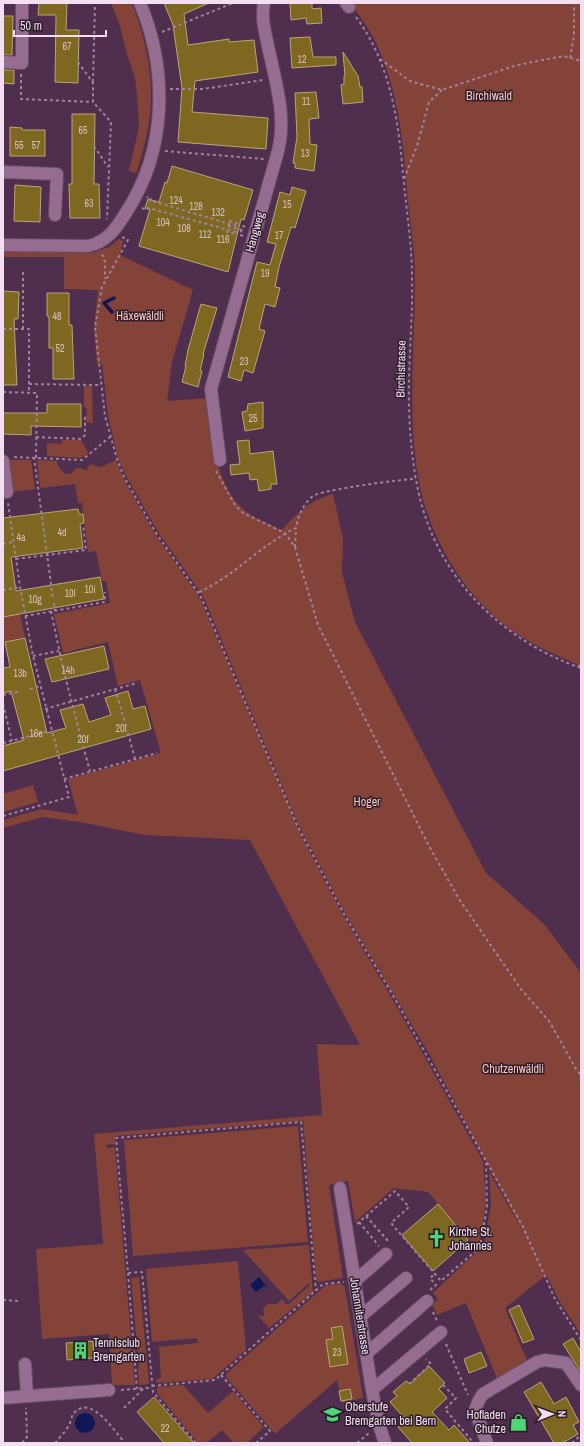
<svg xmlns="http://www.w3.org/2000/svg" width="584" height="1446" font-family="'Archivo Narrow',sans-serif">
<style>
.green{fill:#844339}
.water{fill:#0f1757}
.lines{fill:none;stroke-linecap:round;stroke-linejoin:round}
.stream{stroke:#0f1757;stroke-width:3.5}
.building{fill:#7e6721;stroke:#b9a776}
.minor-casing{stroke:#6a4d68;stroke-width:14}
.path{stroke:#9f839c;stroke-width:2;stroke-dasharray:3 3;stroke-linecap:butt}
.minor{stroke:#946d90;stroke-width:12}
.labels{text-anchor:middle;stroke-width:3;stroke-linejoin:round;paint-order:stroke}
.number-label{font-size:10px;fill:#d6c0bd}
.park-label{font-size:12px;fill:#f8c7be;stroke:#2d1d2b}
.street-label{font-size:12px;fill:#f4def1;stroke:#2d1d2b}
.poi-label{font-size:12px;fill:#f4def1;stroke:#2d1d2b;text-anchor:start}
</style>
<rect width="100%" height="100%" fill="#502e4d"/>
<path class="green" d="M111,3H132C155,65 158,110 136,173L129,171L139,127L137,96L135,78L126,51L120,26Z
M351,3H581V666C558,656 535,646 514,632C465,599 427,534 418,476C407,411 415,343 415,277C415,252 411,227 408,202C403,145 401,99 377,45C370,30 360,17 351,3Z
M119,239L123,241L120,255L193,290L172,362L167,401L208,398C213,434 214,482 242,508C252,518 270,524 282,530C298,512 309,501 333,494L343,539L342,572L355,622L486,873L544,924L581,973V1334L560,1302L546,1275L505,1308L528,1363L498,1381L466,1303L437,1315L432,1304L438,1299L433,1293L484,1245L491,1204L489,1171L530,1244L428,1052L346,915L298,824L203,596L158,532L126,476L118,459L108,415L102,364H97L94,327L98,290L64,289V257H3V251L92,253L109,247Z
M84,386H92L93,423L86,422L87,408L84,407Z
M62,440H81L88,453L81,458L47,456V443L62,444Z
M7,460H31L35,489L11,492Z
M37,460L57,461L58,466L65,474L72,473L76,468H81L86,471L90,464L101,467L116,460L123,478L155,534L200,598L302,837L344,917L389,993L483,1161L486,1204L480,1239L476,1248L428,1192L394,1188L355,1222L348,1181L329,1185L343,1278L318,1282L316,1280L303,1121L115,1136V1144L106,1145L107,1148L115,1147L135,1385H112L109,1334L42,1339L36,1249L103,1244L94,1134L322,1115L317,1044L360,1045L250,840L144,835L80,822L42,817L3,828V820L42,809L78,815L68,779L161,753L140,680L118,686L108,642L63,653L54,614L110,603L106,581H102L96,551L88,552L82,503H78L75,484L40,488Z
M20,614L25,637L3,642V617Z
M33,785L38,802L3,812V794Z
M298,1126L308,1242L133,1256L124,1140Z
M309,1245L313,1292L269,1328L258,1316L259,1314L261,1317L264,1315L263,1308L268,1304H277L282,1299L286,1304H289L310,1285L308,1284L289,1301L243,1250Z
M238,1261L246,1350L212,1379L157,1383L156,1379L161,1378L159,1347L198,1343L197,1338L152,1342L146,1269Z
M139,1277L149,1384L139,1385L138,1369L139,1368L131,1278Z
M342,1284L345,1288L363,1398L342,1403L337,1380L275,1434L226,1377V1374L326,1285Z
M183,1385L208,1413L233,1391L264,1427L247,1443H234L222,1430L206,1443H198L157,1393V1388L159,1387Z"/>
<path class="water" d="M259,1277L268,1288L264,1286L256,1292L250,1285Z
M75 1423a10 10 0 1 1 20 0a10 10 0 1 1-20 0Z"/>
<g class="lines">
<path class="stream" d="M112,312L104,303L114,298"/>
</g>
<path class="building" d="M39,3H67L66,30H79L78,83L55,82L56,15H38Z
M164,3H209L184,14L188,45L229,39V42L254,40L258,72L195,81L192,112L268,118L266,149L178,142L182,88L173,25Z
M290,3H312V9L321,8L322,23L307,24L306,18L291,20Z
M3,16H13L12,55H3Z
M310,37L313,57H336V65L292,68L290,38Z
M343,52L358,76L360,87H362L363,102L343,104L341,85L344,84V76H345Z
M3,70H14V84L3,83Z
M316,92L319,118L309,119L310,144L317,145L314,171L295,168V163H293L297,137L295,93Z
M72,114H95L94,184H99L100,218H70L69,184H72Z
M10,127L22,128V130H45V156H10Z
M172,166L253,190L244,220L241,219L228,272L139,246L150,209L145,208L148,199L159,202L165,182L167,183Z
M15,185L41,187L40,222L14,221Z
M292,187L306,191L295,228L291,227L279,267L275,287L280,288L275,307L265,304L259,329L265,331L253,373L244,370L241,381L228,377L257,262L270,265L276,244L267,242L280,192L290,195Z
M3,291L19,292L18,319H14L17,385H3Z
M47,293H69V325H72L74,379H53V348H49V316H47Z
M201,304L217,308L203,354H204L200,371H202L198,387L182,382L186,366H185L188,350Z
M263,402V428L245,431L242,412L247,411L248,404Z
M47,404H81V427L31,426V435L3,434V413H47Z
M249,440L250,454L273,451L277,484H271V489L259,491L257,479L250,480L249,473L231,475L230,465L240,464L237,441Z
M78,509L79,514H83L84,523L80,524L83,548L11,557L16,591L100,577L104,599L3,617V518Z
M25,638L47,733L66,728L60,710L83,704L89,722L111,715L105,698L128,691L133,709L145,706L151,729L3,771V746L24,740L11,691L3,693V668L10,667L5,642Z
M104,646L109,669L52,682L45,659Z
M438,1204L468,1240L433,1271L402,1235Z
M519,1305L534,1339L523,1343L509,1310Z
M342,1326L348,1364L330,1367L326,1340L333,1339L331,1328Z
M573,1338L581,1352V1372L563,1344Z
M93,1341L94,1358L67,1360L66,1343Z
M481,1352L487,1366L469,1373L464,1359Z
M429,1366L445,1383L439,1389L447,1398L432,1412L449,1430L454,1425L470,1443H412L398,1427L406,1420L390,1402L397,1396L393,1392L406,1381L410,1384Z
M541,1382L554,1404L566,1397L579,1422L573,1425L578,1434L562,1443H554L524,1392Z
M350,1389L352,1399L341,1401L339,1391Z
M154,1397L194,1443H164L137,1412Z"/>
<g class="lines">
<defs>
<path id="minor" d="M346,3L349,7
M3,62L22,63V3
M3,172L57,174L55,215
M3,245L88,246C108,242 117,227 127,211C167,149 168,70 140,3
M220,460L211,389L278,151C287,116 275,80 268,46C265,32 261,18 264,3
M3,461L7,492
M340,1188L372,1390L379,1425L385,1443
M355,1281L386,1254
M360,1317L406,1278
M366,1354L427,1301
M25,1364L27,1396
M372,1390L441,1332
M3,1398L109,1390
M487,1443L475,1410L479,1400L483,1394L537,1362L545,1360L566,1363L581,1385"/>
</defs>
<use href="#minor" class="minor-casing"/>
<path class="path" d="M356,17C390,63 398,118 403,174C406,208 412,243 412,277C413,320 408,363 409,407C410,439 413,474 422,506C444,584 506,642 581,668
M162,32L233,3
M570,58L574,36V3
M380,59L410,81L442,90L514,66L532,62L564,56L581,61
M78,62L93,83V102L111,122L107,219
M21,74V99L93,102
M93,82L95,3
M170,89H203L263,80
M94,146L108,167
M165,151L264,159
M404,179L417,146L429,102L442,90
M142,208L147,210L148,208L156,210L236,232L235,234L227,232L230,221L238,224L237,226L159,203L150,201L151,198L147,197
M228,226L242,230
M243,236L240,235L243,226L245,227
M122,237L128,240L102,287L95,327L105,416L117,459L124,477L156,533L201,597L297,825L345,916L391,992L522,1225L555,1299L581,1340
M102,254L105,262V279
M3,329H29V392
M23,329V269
M29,384L101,385
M3,392L37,393L36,458
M36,437L81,439L85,435V414
M14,457L82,460L110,437
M34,457L53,599
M216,471L235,505L243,513L285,533L295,547L318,625L429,846L459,899L520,988L549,1021L576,1069L581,1075
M3,544L13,542
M295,547L296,528
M16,559L86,550L83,525
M3,590L20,587
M199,592C235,576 260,545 296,528C298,516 303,504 313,496C321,490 402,479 416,479
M54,603L55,611
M51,611L64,673
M25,616L105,602V592
M33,656L59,651
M578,667L581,664
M65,676L82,742
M30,689L40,686
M115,689L127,729
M3,695L21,691
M3,704L12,741
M45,709L137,683
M128,733L135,759
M3,743L50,731
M83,746L90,771
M64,779L157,753
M3,816L69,797L33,656L20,587L8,503
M366,1216L389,1242
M359,1222L379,1246
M357,1224L395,1191L409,1207L391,1223L441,1281L478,1249L480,1246L487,1207L486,1163
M128,1273L137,1389
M430,1290L436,1285L430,1278L435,1274
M3,1300L20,1301
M433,1312L437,1321
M446,1344L468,1395
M221,1375L270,1431L256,1443
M409,1384L431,1364L426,1359
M443,1385L456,1398L445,1409L472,1441
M152,1386L215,1380L323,1284L344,1282
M121,1390L144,1388
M124,1408L144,1388H152
M22,1443L27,1437L26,1408
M55,1443C60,1437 67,1430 70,1423C72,1419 71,1415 75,1412C92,1395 115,1432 125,1443
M196,1443L153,1392L142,1272L128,1273L116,1138L301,1122L316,1291
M357,1443L369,1433
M572,1443L581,1435"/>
<use href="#minor" class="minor"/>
</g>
<defs>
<symbol id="church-bare" viewBox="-9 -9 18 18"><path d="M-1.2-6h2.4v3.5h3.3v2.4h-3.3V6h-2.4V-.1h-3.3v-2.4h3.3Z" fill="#4cd676" stroke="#2d1d2b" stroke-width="2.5" paint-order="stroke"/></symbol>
<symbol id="building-bare" viewBox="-9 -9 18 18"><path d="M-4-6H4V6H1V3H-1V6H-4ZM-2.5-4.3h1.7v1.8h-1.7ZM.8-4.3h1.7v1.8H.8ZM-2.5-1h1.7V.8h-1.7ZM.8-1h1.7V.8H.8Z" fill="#4cd676" stroke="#2d1d2b" stroke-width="2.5" paint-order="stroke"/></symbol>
<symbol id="school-bare" viewBox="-9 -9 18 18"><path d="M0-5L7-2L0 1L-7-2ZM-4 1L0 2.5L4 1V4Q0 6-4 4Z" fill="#4cd676" stroke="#2d1d2b" stroke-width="2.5" paint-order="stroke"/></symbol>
<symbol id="shop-bare" viewBox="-9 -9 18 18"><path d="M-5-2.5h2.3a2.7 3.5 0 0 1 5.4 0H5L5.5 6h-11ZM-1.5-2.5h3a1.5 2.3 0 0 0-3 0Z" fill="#4cd676" stroke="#2d1d2b" stroke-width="2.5" paint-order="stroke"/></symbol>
</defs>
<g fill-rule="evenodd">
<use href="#church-bare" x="424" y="1226" width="25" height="25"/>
<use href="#building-bare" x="68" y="1338" width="25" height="25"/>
<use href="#school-bare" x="320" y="1402" width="25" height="25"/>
<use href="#shop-bare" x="506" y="1410" width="25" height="25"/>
</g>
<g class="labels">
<g class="number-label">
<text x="67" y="50">67</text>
<text x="302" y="63">12</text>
<text x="306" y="105">11</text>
<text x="83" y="134">65</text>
<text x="19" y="149">55</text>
<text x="36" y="149">57</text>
<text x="305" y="157">13</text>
<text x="176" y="204">124</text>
<text x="89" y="207">63</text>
<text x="287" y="208">15</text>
<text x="196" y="210">128</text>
<text x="218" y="216">132</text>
<text x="163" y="226">104</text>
<text x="184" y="232">108</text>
<text x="205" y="238">112</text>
<text x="279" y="239">17</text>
<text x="223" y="243">116</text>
<text x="265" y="277">19</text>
<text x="57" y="320">48</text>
<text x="60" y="352">52</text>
<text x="244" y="365">23</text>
<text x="253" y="422">25</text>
<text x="62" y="536">4d</text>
<text x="21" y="541">4a</text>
<text x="90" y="593">10i</text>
<text x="70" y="597">10l</text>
<text x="35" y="603">10g</text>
<text x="68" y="674">14h</text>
<text x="20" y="677">13b</text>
<text x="121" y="732">20l</text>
<text x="36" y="737">16e</text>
<text x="83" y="743">20f</text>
<text x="337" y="1356">23</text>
<text x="165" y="1432">22</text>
</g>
<g class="park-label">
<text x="489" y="100">Birchiwald</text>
<text x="140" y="320">Häxewäldli</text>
<text x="367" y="806">Hoger</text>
<text x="513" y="1073">Chutzenwäldli</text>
</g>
<g class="street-label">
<text transform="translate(255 232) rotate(-74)" y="4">Hangweg</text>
<text transform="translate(401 369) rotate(-89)" y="4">Birchistrasse</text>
<text transform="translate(360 1316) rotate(81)" y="4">Johanniterstrasse</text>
</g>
<g class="poi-label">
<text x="449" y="1236">Kirche St.<tspan x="449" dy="14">Johannes</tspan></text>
<text x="93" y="1347">Tennisclub<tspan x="93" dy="14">Bremgarten</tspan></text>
<text x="345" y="1411">Oberstufe<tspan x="345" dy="14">Bremgarten bei Bern</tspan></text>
<text x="506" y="1419" text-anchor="end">Hofladen<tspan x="506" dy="14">Chutze</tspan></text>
</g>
</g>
<rect width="584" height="1446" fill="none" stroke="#f4def1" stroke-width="8"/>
<g transform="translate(552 1414) rotate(89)" stroke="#2d1d2b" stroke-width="3" paint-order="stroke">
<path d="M0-3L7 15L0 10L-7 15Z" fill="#f4def1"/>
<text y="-6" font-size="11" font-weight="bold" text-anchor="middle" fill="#f4def1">N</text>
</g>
<path d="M14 30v6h92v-6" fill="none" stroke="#f4def1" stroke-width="2"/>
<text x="20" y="30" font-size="12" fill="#f4def1" stroke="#2d1d2b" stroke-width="3" paint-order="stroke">50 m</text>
</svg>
